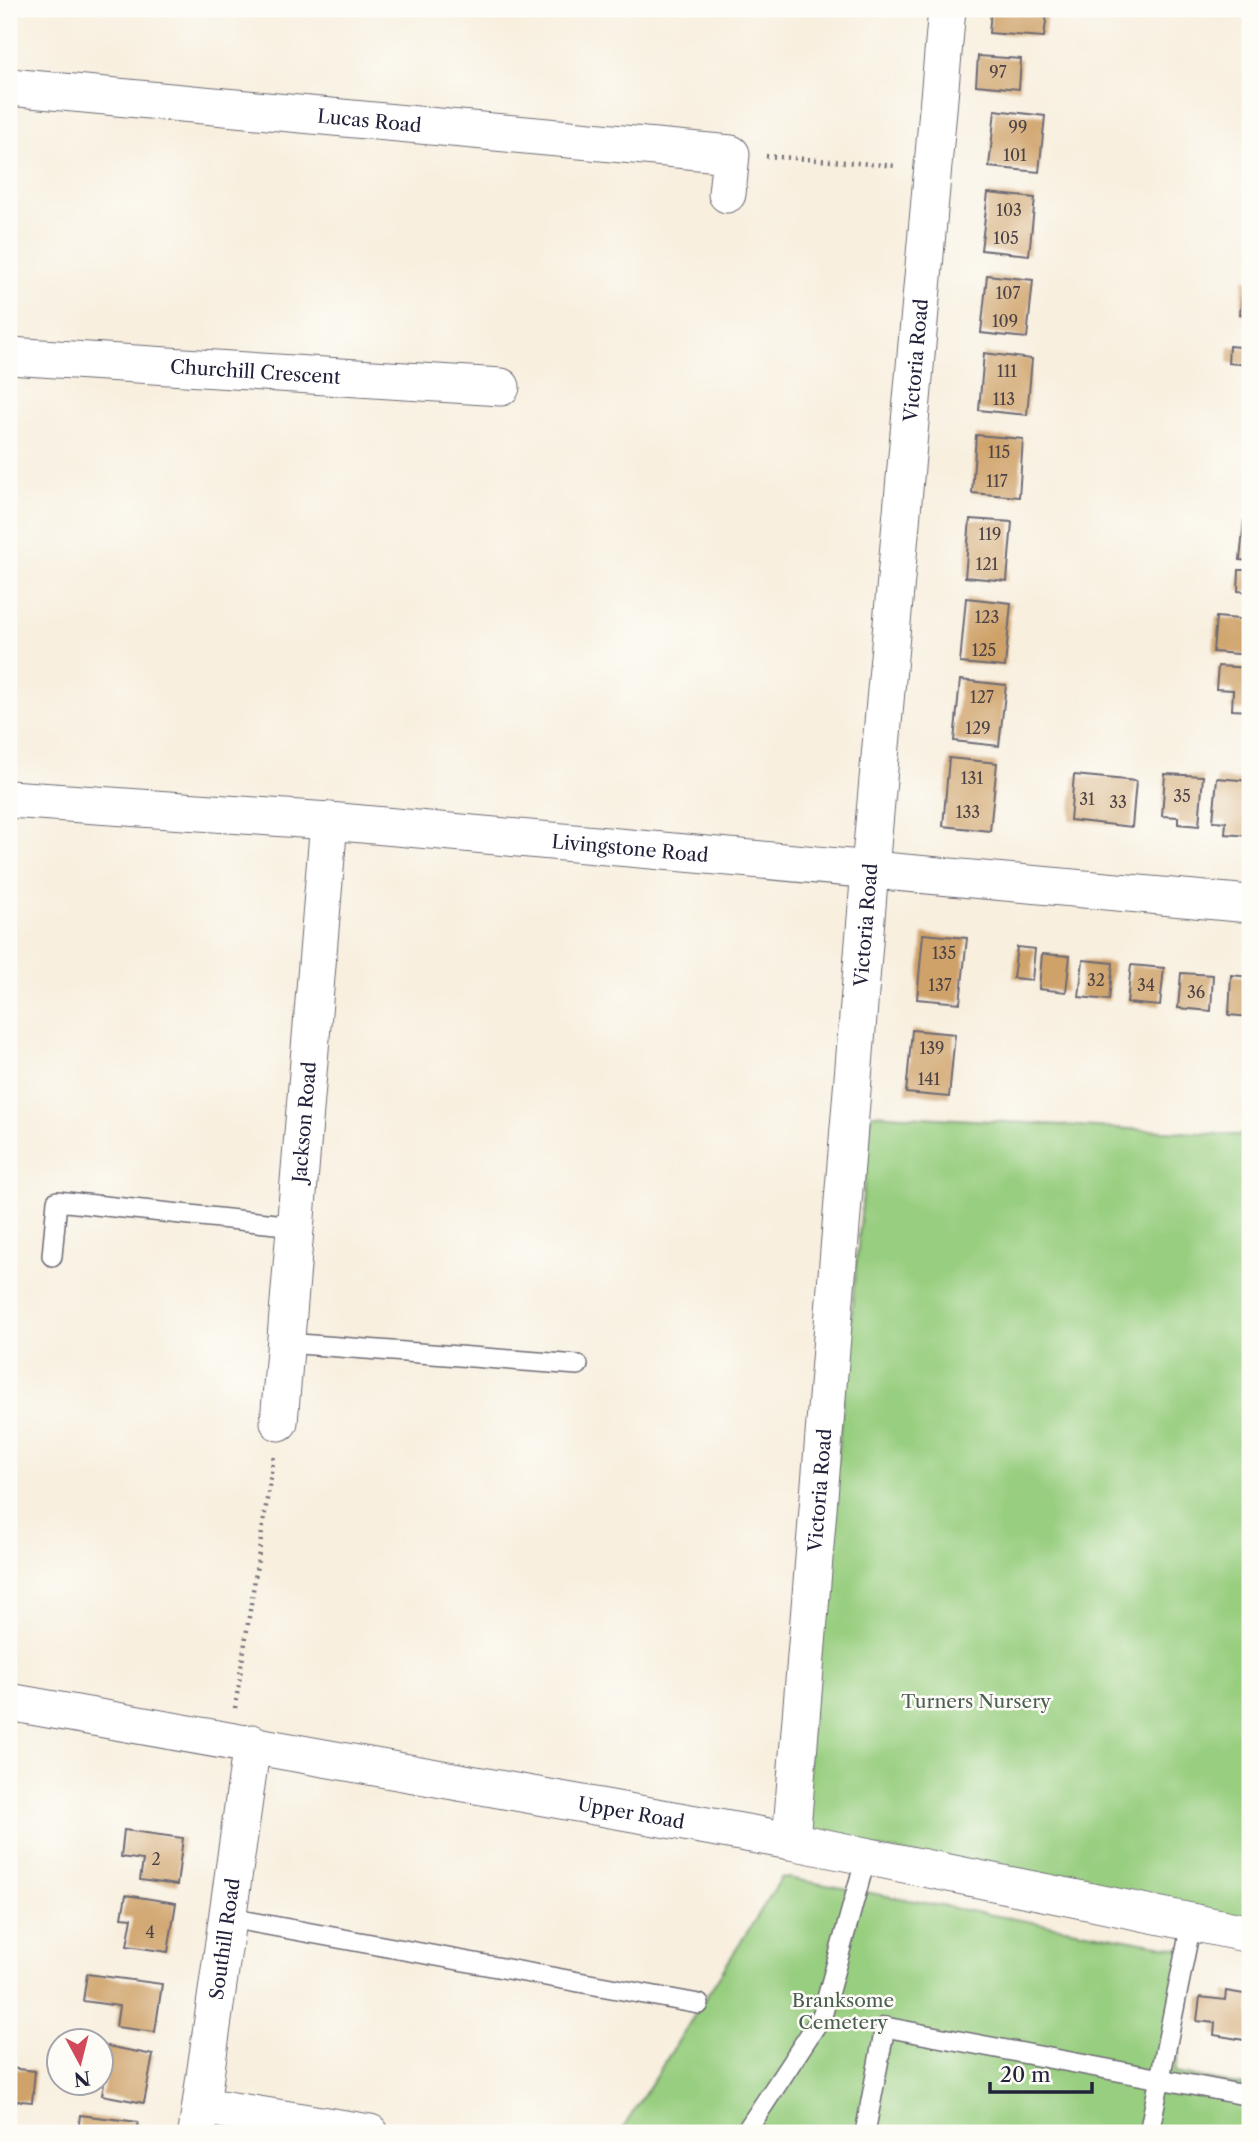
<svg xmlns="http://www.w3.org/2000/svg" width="1259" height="2142" font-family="'Libre Caslon Text',serif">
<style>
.green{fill:#98ce7f;stroke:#5d785d;stroke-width:2}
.building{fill:#cfa269}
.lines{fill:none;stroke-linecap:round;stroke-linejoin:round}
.lane-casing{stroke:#6d6a74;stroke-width:22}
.street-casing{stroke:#6d6a74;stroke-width:39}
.path{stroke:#6d6a74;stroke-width:4.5;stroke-dasharray:2 5;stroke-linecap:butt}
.lane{stroke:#fff;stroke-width:19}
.street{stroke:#fff;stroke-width:37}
.labels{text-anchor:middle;stroke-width:5;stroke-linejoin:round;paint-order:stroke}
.number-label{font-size:16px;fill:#4d4246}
.street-label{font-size:19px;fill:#22223b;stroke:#fdfcf7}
.park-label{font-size:19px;fill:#4b5e53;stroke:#fdfcf7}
</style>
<rect width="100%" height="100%" fill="#fdfcf7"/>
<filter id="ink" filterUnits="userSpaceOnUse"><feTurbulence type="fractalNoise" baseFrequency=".0143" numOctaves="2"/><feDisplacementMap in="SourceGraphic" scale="14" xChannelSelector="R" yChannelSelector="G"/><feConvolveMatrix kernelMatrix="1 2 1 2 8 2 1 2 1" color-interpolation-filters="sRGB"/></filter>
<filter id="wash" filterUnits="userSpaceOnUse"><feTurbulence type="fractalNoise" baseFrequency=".00686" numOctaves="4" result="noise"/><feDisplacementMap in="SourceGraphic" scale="28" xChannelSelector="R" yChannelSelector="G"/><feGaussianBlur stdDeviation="1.57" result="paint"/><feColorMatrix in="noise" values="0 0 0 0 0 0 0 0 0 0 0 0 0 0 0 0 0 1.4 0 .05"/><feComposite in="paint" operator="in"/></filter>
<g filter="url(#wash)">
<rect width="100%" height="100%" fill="#f8efde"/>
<path class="green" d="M871,1114L1250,1136V1920L800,1833Z
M782,1877L1198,1952L1175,2073L1250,2087V2133H620Z"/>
<g id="blocks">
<path class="building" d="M991,10L1047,14L1044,37L989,33Z
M978,56L1021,59L1019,89L976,85Z
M995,110L1045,116L1039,172L989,167Z
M988,193L1035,198L1029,255L981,250Z
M987,275L1033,280L1027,338L981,333Z
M1244,279H1250V315L1240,314Z
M1229,346L1250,348V365L1228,363Z
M984,353L1032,359L1027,415L979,410Z
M976,435L1023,439L1019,497L972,493Z
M970,519L1012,522L1007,581L965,577Z
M1244,521H1250V561L1240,560Z
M1239,570H1250V592L1238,591Z
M966,598L1011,603L1005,667L960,663Z
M1216,617L1250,620V655L1213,652Z
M1218,666L1250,668V711L1232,710L1233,690L1216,689Z
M960,680L1006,685L999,746L954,741Z
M949,758L997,763L990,831L943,826Z
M1165,774L1203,776L1199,826L1178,824V817L1162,816Z
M1074,775L1136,781L1132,827L1070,820Z
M1217,778L1250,781V836L1225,834L1226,822L1213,821Z
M923,934L967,938L960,1003L917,999Z
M1017,947L1035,949L1032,980L1013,978Z
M1042,954L1070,956L1066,992L1039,989Z
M1083,960L1113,963L1109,1000L1079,997Z
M1131,965L1164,968L1160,1006L1127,1003Z
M1181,973L1213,975L1211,1011L1178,1008Z
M1231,975L1250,977V1017L1229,1015Z
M912,1030L955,1034L949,1097L906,1093Z
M124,1830L183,1838L177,1885L140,1880L143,1860L121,1857Z
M126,1895L176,1903L168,1952L127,1946L132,1918L122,1917Z
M87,1974L162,1984L155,2032L116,2027L119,2006L83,2001Z
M1226,1991L1250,1995V2041L1214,2035L1215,2023L1197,2021L1200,1997L1225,2000Z
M102,2045L153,2055L144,2103L102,2095L106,2072L102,2071Z
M9,2068L35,2071L32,2102L9,2100Z
M80,2115L138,2122L137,2133H78Z"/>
</g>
</g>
<g filter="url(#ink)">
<use href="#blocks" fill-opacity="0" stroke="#6d6a74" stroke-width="2"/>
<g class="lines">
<defs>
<path id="lane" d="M52,1256L57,1201L295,1226
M286,1343L578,1365
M229,1918L699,2004
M745,2133L822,2016L866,1857
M865,2133L885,2027L1250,2096
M1149,2133L1191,1924"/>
<g id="street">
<path id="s1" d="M9,87L731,154L727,194"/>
<path id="s2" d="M9,356L501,387"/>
<path id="s3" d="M9,799L329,821L1250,904"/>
<path id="s4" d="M279,1422L329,821"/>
<path id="s5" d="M9,1702L791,1841L1250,1934"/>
<path id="s6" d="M791,1841L870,869L947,9"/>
<path d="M202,2106L370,2133"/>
<path id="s7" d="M197,2133L252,1743"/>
</g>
</defs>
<use href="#lane" class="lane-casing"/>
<use href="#street" class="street-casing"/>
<path class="path" d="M766,156L897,166
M235,1708L274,1454"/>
<use href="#lane" class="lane"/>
<use href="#street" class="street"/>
</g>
</g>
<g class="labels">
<g class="number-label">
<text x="998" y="78">97</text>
<text x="1018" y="133">99</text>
<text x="1015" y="161">101</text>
<text x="1009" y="216">103</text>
<text x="1006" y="244">105</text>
<text x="1008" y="299">107</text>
<text x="1005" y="327">109</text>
<text x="1007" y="377">111</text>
<text x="1004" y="405">113</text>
<text x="999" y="458">115</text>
<text x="997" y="487">117</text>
<text x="990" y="540">119</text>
<text x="987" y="570">121</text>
<text x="987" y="623">123</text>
<text x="984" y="656">125</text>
<text x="982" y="703">127</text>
<text x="978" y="734">129</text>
<text x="972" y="784">131</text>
<text x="1182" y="802">35</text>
<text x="1087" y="805">31</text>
<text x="1118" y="808">33</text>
<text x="968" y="818">133</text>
<text x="944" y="959">135</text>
<text x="1096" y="986">32</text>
<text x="940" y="991">137</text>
<text x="1146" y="991">34</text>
<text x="1196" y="998">36</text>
<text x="932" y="1054">139</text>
<text x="929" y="1085">141</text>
<text x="156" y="1865">2</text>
<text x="150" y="1938">4</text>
</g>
<g class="street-label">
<text dy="7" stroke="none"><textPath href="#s1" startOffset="362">Lucas Road</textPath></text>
<text dy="7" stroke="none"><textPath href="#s6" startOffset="1486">Victoria Road</textPath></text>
<text dy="7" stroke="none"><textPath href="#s2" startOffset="247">Churchill Crescent</textPath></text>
<text dy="7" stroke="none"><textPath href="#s3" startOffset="623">Livingstone Road</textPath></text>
<text dy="7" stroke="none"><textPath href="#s6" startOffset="919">Victoria Road</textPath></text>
<text dy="7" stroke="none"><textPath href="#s4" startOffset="301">Jackson Road</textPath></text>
<text dy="7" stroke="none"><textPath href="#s6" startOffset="352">Victoria Road</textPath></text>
<text dy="7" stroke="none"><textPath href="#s5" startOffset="632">Upper Road</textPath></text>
<text dy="7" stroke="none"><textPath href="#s7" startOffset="196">Southill Road</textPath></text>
</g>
<g class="park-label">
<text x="976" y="1708">Turners Nursery</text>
<text x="843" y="2007">Branksome<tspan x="843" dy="22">Cemetery</tspan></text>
</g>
</g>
<rect width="1259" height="2142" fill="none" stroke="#fdfcf7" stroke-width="35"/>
<g transform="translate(80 2062) rotate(173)"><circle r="33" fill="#fdfcf7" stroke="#a5a5ac" stroke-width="2"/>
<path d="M0-5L12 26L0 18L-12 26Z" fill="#d1495b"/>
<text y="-10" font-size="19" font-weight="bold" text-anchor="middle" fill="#22223b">N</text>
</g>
<path d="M990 2082v10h102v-10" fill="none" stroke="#22223b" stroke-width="3.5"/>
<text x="1000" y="2082" font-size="21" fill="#22223b" stroke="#fdfcf7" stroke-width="5" paint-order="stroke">20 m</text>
</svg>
